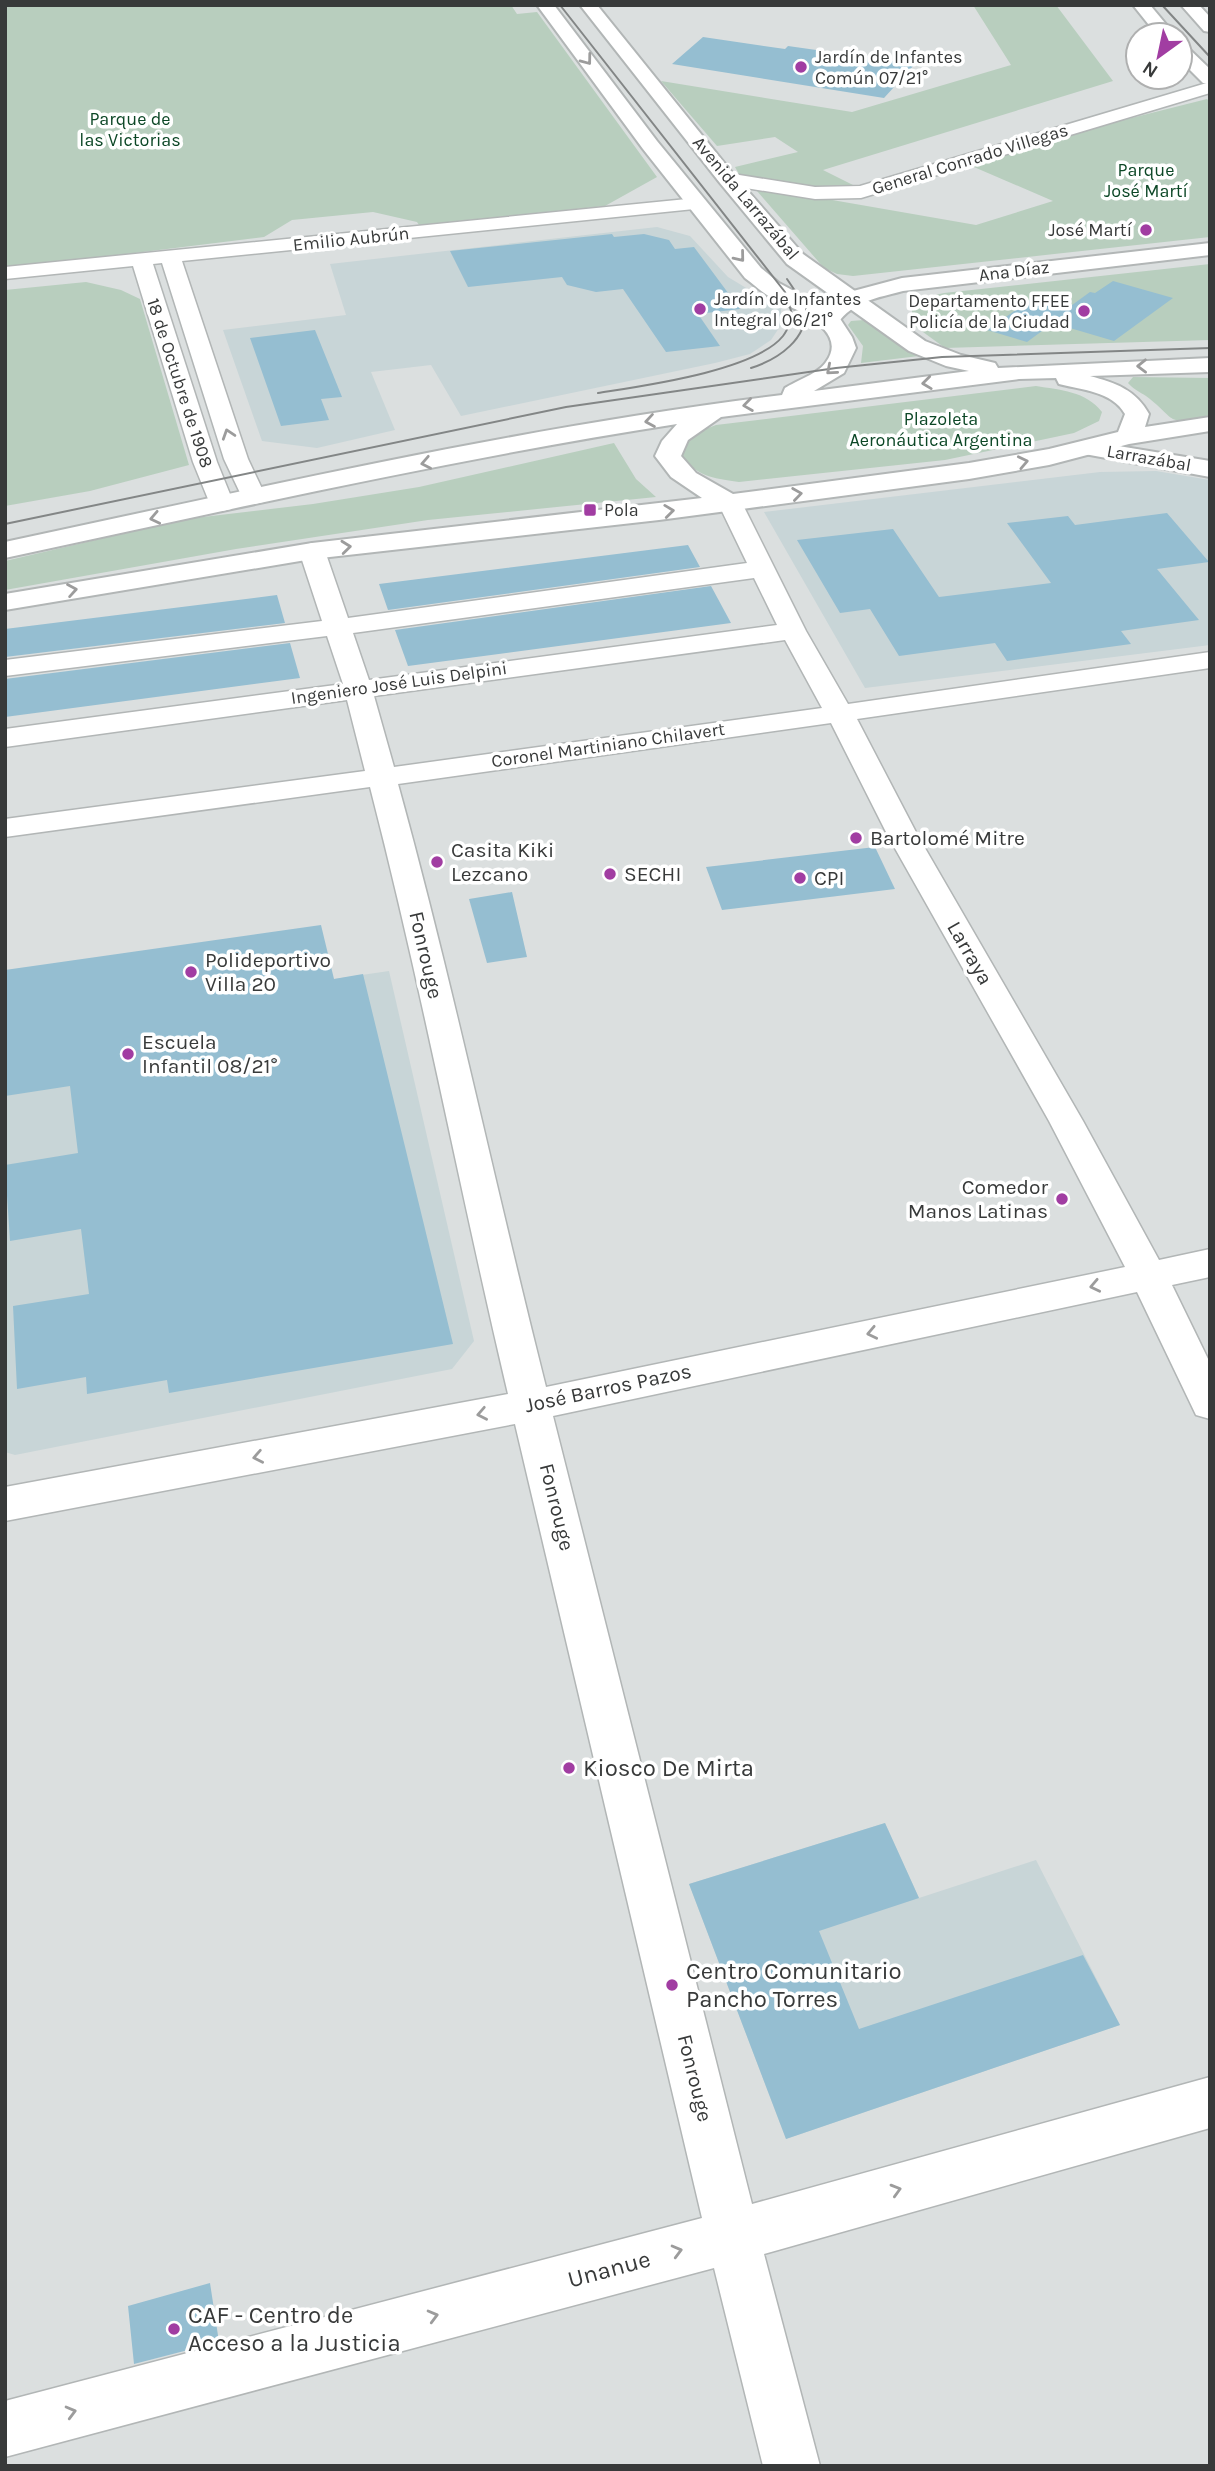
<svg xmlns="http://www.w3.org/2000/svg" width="1215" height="2471" font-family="Karla,sans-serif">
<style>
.built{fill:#c8d5d7}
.green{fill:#b8cebe}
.building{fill:#95bed1}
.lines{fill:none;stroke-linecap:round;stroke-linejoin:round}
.minor-casing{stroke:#b2b6b6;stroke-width:3}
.tertiary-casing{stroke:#b2b6b6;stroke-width:4}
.secondary-casing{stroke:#b2b6b6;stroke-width:4}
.minor{fill:#fff;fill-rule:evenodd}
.tertiary{fill:#fff;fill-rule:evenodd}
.secondary{fill:#fff;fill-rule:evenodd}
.tram{stroke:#838686;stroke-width:2}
.oneway{stroke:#9c9c9c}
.poi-dot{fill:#a13da2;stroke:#fff;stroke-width:2.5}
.labels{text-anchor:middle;stroke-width:7;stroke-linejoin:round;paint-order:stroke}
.far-poi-label{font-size:18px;fill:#383a3a;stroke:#fff;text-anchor:start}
.far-park-label{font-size:18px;fill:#0c4726;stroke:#fff}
.far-street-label{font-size:18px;fill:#383a3a;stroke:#fff}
.poi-label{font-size:21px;fill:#383a3a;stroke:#fff;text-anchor:start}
.street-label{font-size:21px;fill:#383a3a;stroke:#fff}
.near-poi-label{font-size:24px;fill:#383a3a;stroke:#fff;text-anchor:start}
.near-street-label{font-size:24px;fill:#383a3a;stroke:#fff}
</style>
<rect width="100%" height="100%" fill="#dbdfdf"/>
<path class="built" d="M657,227L690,236L728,277L781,309V325L771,340L750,354L715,363L461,416L431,365L371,372L395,430L317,448L262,441L223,330L346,315L330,264Z
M1156,471L1210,480V645L865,688L764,512L1100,472Z
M389,971L474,1341L452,1369L15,1455L5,1452V1027Z
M885,1823L919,1898L1036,1860L1120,2025L786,2139L689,1884Z"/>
<path class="green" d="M5,5H511L517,14L537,12L657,177L605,206L419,225L417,222L373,212L292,220L264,237L5,269Z
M973,5H1056L1113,81L823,170L855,186L834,190L741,178L735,167L798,152L775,137L717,146L661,81L852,112L1011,65Z
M1207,99L1210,102V237L853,276L837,274L824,268L757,191L769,189L976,225L1053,201L960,161Z
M1210,264V340L945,348L912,324V308L922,298L944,293Z
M86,282L121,290L140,299L189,465L90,491L5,506V290Z
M864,320L919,356L861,363L863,346L848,325L851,321Z
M1133,377L1210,378V415C1163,425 1180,422 1146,396C1140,392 1133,389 1128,383Z
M1036,386C1060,390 1086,391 1102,412L1099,421L1074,433L945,460L739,482C710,478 699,476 678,455L680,445L698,432L716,425Z
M614,443L636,479L656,497L428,520L236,549L5,590V561L186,519L313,504L419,487Z"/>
<path class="building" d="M703,37L785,49L788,46L915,64L884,98L672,64Z
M612,234L614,237L644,234L669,240L675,249L694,247L740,309L698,314L720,346L666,352L623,289L596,292L567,285L562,277L468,287L450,251Z
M1113,281L1173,298L1114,341L1053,323L1027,342L987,330L1033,298L1068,308L1090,292L1095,293Z
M315,330L342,397L321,399L329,420L281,426L250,338Z
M1167,513L1209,562L1157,569L1199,620L1121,631L1131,644L1007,661L995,643L899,656L870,609L840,613L797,540L893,529L939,597L1051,583L1007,523L1068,516L1075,525Z
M688,545L700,567L388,610L379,584Z
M711,586L731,623L408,666L395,630Z
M277,595L285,623L5,657V629Z
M290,643L300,678L5,717V679Z
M875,847L895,889L722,910L706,867Z
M512,892L527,957L487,963L469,899Z
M321,925L334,979L363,974L453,1344L169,1393L167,1380L87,1394L86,1377L17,1389L13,1306L89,1294L81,1229L10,1241L5,1165L78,1153L70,1086L5,1096V970Z
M885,1823L919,1898L819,1931L859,2029L1083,1955L1120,2025L786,2139L689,1884Z
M210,2283L219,2342L134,2364L128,2306Z"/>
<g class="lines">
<defs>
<path id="minor" d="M1210,82V93L861,198L815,199L727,185L717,179L727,173L815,187L860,186Z
M697,198L704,200L707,204L704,208L182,261L248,459L266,497L263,502L254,504L245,502L242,497L224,459L162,263L153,264L217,462L234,504L231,509L222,511L213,509L210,504L193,462L133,266L5,279V267Z
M730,496L739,498L742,503L806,631L848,704L1210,652V668L857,719L918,836L1083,1121L1159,1260L1210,1249V1277L1172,1285L1210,1363V1419L1196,1415L1137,1292L553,1416L752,2204L1210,2077V2128L764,2254L820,2466H763L714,2268L5,2457V2401L702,2218L515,1424L5,1521V1487L508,1394C460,1192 422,988 370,787L5,837V819L365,771L347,700L5,747V729L343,684L327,636L5,676V660L322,621L299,551L303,546L312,543L321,546L325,551L348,618L747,563L718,503L721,498ZM754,578L777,625L369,680L353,633ZM785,640L822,708L394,767L374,696ZM831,723L888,836L1049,1121L1125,1267L546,1387C495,1186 453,983 398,784Z"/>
<path id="tertiary" d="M1133,5H1150L1175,35H1157Z
M1181,5H1199L1210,17V32L1204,31Z
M1180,45L1186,46L1210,69V84L1203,83L1180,60Z
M1210,243V255L903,291C877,298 853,301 837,324H821L818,319L828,303L842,294L902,278Z
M1088,441L1210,461V477L1079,453L1076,448L1079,443Z"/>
<path id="secondary" d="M537,5H554L657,141L761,268L779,283L837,314L852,337L856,348L844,373L814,391L969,371L946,366L909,351L787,264L720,183L580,5H597L734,175L803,254L925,341L961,355L995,363L998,368L1210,358V372L1090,376C1116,383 1136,390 1149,414L1145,427L1210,417V431L1129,444L1049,465L969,479L659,520L312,559L5,610V594L312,543L702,498L671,477L655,456L662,441L677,424C452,459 228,510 5,558V542C263,487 521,427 782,395L785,388C796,381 819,373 826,362C851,328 788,307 767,295C759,290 752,283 745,278L643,149ZM1056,378L1059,384C1081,390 1112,391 1125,414L1118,432L1049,449L969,463L733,494L696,473L681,456L688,440L721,417L1019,379Z"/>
</defs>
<use href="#minor" class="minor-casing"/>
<use href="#tertiary" class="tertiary-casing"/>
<use href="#secondary" class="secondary-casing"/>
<use href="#minor" class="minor"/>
<use href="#tertiary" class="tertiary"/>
<use href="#secondary" class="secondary"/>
<path class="tram" d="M560,5L785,292L793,317C790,323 787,331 783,336C755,371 642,386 598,393
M1162,5L1210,57
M751,368C779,359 808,339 806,307L787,279
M5,524L566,407L836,368L942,357L1210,348"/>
</g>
<defs><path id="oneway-chevron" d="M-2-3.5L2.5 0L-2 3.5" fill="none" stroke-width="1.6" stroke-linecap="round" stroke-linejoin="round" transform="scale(1.75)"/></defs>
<g class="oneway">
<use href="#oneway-chevron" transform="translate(587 60) rotate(53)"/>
<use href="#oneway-chevron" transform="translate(740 257) rotate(51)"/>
<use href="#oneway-chevron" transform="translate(1142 366) rotate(179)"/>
<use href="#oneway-chevron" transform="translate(831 370) rotate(139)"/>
<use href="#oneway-chevron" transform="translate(927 383) rotate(173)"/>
<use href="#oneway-chevron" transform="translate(748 405) rotate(172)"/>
<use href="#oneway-chevron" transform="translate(650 421) rotate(171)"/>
<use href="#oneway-chevron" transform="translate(228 434) rotate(-108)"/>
<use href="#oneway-chevron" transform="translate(1023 462) rotate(-12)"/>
<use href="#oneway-chevron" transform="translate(426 463) rotate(169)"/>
<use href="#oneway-chevron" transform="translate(797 494) rotate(-8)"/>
<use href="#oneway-chevron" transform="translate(669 511) rotate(-7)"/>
<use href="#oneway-chevron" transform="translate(155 518) rotate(168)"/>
<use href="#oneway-chevron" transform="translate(346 547) rotate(-6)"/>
<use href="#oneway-chevron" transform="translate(72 590) rotate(-10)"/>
<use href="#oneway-chevron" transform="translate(1095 1286) rotate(168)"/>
<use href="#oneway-chevron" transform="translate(872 1333) rotate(168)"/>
<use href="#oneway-chevron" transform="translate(482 1414) rotate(169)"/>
<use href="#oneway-chevron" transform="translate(258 1457) rotate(169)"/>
<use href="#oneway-chevron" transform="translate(896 2190) rotate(-16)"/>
<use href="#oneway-chevron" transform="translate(677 2251) rotate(-15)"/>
<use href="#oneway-chevron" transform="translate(433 2316) rotate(-15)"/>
<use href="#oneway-chevron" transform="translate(71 2412) rotate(-15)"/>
</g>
<g class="poi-dot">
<circle cx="801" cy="67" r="7"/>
<circle cx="1146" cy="230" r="7"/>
<circle cx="700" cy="309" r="7"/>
<circle cx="1084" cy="311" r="7"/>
<rect x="583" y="503" width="14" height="14" rx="3.5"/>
<circle cx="856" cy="838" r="7"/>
<circle cx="437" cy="862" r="7"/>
<circle cx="610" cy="874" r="7"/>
<circle cx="800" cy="878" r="7"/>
<circle cx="191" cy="972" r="7"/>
<circle cx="128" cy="1054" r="7"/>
<circle cx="1062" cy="1199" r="7"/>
<circle cx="569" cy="1768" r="7"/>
<circle cx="672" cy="1985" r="7"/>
<circle cx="174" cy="2329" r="7"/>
</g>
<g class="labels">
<g class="far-poi-label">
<text x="815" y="63">Jardín de Infantes<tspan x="815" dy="21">Común 07/21°</tspan></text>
<text x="1132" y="236" text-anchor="end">José Martí</text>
<text x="714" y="305">Jardín de Infantes<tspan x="714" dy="21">Integral 06/21°</tspan></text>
<text x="1070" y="307" text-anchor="end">Departamento FFEE<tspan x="1070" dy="21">Policía de la Ciudad</tspan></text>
<text x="604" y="516">Pola</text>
</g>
<g class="far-park-label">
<text x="130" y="125">Parque de<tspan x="130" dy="21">las Victorias</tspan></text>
<text x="1146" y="176">Parque<tspan x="1146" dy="21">José Martí</tspan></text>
<text x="941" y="425">Plazoleta<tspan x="941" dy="21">Aeronáutica Argentina</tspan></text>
</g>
<g class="far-street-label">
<text transform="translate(970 159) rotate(-17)" y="6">General Conrado Villegas</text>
<text transform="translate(746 198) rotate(50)" y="6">Avenida Larrazábal</text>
<text transform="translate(351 239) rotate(-6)" y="6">Emilio Aubrún</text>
<text transform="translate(1014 271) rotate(-7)" y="6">Ana Díaz</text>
<text transform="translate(180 383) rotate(72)" y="6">18 de Octubre de 1908</text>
<text transform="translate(1149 458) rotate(10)" y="6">Larrazábal</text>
<text transform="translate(399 683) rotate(-8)" y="6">Ingeniero José Luis Delpini</text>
<text transform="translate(608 745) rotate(-8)" y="6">Coronel Martiniano Chilavert</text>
</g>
<g class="poi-label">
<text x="870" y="845">Bartolomé Mitre</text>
<text x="451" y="857">Casita Kiki<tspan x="451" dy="24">Lezcano</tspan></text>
<text x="624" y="881">SECHI</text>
<text x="814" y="885">CPI</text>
<text x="205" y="967">Polideportivo<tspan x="205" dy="24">Villa 20</tspan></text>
<text x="142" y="1049">Escuela<tspan x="142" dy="24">Infantil 08/21°</tspan></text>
<text x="1048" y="1194" text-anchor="end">Comedor<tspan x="1048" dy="24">Manos Latinas</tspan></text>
</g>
<g class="street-label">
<text transform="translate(970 953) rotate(60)" y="7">Larraya</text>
<text transform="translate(426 955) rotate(77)" y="7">Fonrouge</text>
<text transform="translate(608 1388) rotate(-12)" y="7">José Barros Pazos</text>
<text transform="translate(557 1507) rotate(76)" y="7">Fonrouge</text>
<text transform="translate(695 2078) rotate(76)" y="7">Fonrouge</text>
</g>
<g class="near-poi-label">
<text x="583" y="1776">Kiosco De Mirta</text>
<text x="686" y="1979">Centro Comunitario<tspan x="686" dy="28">Pancho Torres</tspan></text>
<text x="188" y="2323">CAF - Centro de<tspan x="188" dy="28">Acceso a la Justicia</tspan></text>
</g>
<g class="near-street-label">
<text transform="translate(609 2269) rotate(-15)" y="8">Unanue</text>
</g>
</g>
<rect width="1215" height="2471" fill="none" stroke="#383a3a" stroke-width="14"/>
<g transform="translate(1159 56) rotate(213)"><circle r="33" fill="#ffffff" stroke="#afb0b0" stroke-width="2"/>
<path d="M0-5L12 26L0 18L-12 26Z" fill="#a13da2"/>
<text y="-10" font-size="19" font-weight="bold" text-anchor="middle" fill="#383a3a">N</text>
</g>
</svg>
